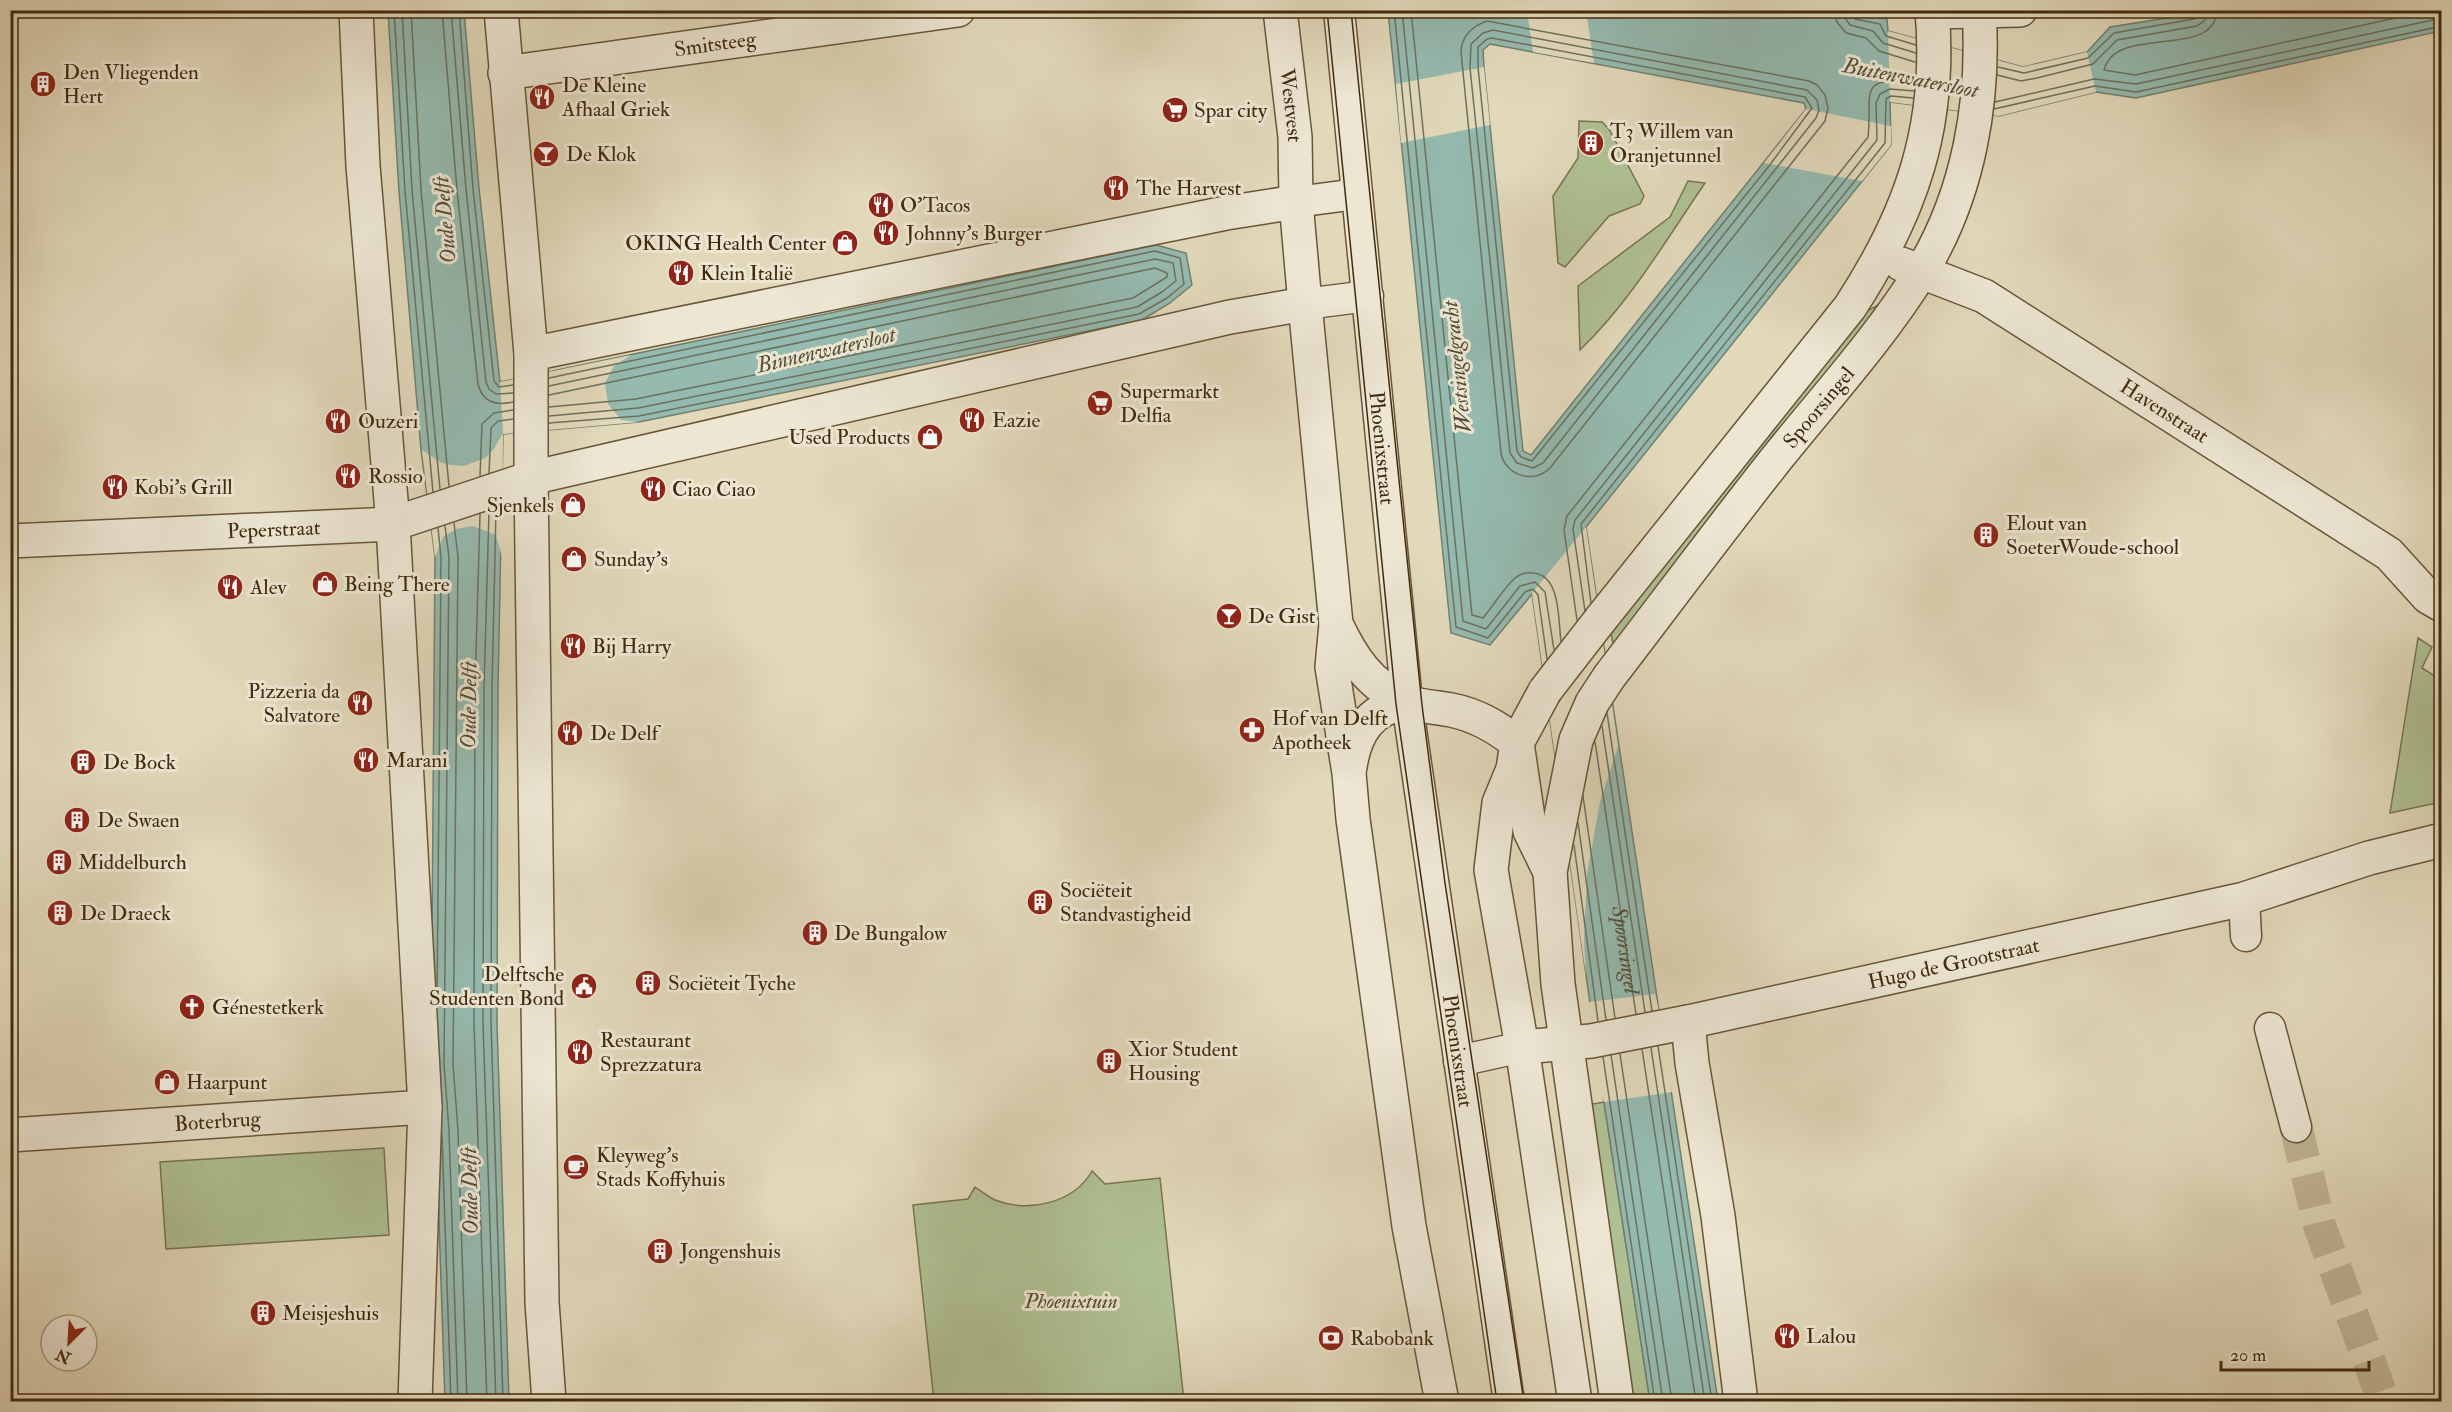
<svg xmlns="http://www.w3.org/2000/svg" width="2452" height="1412" font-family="'IM FELL Double Pica',serif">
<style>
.green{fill:#afc093;stroke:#787550;stroke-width:1.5}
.water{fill:#95bab0;stroke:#73806e;stroke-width:1.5;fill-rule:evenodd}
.pier{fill:#e2d9bb}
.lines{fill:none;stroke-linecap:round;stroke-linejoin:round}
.shore{stroke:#6b725e;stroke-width:1.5}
.pedestrian-tunnel{stroke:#c2b698;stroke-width:33;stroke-dasharray:33 16;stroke-linecap:butt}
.service-casing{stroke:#695638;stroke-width:33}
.pedestrian-casing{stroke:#695638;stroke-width:36}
.minor-casing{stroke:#695638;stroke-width:36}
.tertiary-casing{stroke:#695638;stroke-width:36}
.service{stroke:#ece6d3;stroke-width:30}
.pedestrian{stroke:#ece6d3;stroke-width:33}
.minor{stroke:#ece6d3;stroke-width:33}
.tertiary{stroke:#ece6d3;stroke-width:33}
.tram{stroke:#412a0c;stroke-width:1.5}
.tertiary-bridge-casing{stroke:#695638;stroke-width:36;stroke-linecap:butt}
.tertiary-bridge{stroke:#ece6d3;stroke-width:33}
.labels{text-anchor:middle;stroke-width:6;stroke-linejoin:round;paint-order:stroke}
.street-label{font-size:21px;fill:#412a0c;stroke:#ece6d3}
.poi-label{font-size:21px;fill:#412a0c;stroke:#ece6d3;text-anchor:start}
.park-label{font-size:21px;font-style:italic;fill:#574827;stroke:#ece6d3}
.water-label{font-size:22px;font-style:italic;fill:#564e35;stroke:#ece6d3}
</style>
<rect width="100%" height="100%" fill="#e2d9bb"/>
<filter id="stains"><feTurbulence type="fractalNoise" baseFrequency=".00333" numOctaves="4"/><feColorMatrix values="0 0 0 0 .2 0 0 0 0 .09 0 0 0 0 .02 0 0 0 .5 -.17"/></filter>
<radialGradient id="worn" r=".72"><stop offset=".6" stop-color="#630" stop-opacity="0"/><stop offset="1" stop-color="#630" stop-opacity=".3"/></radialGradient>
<path class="green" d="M1579,121L1602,122L1609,129L1644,196L1640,204L1609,216L1565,267L1558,263L1553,196L1578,158Z
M1688,181L1705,183C1666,240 1630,302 1580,350L1578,286L1670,217Z
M1880,304L1883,308L1614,648L1610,629L1865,312Z
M2418,638L2432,647L2422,668L2441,680V802L2390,813Z
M1604,1102L1650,1401H1632L1587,1105Z
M384,1148L389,1235L166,1249L160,1162Z
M1092,1171L1105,1184L1160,1178L1184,1401H934L913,1205L968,1199L975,1187C981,1191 988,1197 995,1200C1029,1213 1074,1203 1092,1171Z"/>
<path class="water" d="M388,11H464L479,188L500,382L1156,245L1186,253L1192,285L1170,303L1142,320L639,422L503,434L498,689L497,1024L509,1401H445L436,1132L431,1065L435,557L421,450L399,191Z
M1388,11H1844L1887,19L1888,31L2023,67L2087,52L2110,27L2211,11H2441V31L2136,98L2096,92L1999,116L1890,102L1891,145L1586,527L1718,1401H1650L1604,1102L1532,594L1490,645L1451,633ZM1490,44L1804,103L1806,109L1531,455L1523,451L1484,67L1483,50Z"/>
<path class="pier" d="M1527,11H1586L1594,63L1533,52Z
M1888,31L2023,67L2087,52L2096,92L1999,116L1890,102Z
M1484,67L1490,125L1401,143L1396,84Z
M1806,109L1891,126V145L1862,181L1764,163Z
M631,355L614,366L605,383L608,404L621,420L639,422L503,434L502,557L496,535L473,526L456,529L443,537L435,557L422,450L442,463L452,465L464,466L485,458L494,449L503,433L500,382Z
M1586,527L1618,746L1600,802L1587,874L1584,939L1586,976L1532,593Z
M1655,994L1666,1039L1672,1092L1604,1102L1598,1082L1591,1033L1589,1002Z"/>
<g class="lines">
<g class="shore">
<path d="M394,10L405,191L433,492"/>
<path d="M402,10L412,190L440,489"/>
<path d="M411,10L421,190L449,486"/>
<path d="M442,10L457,190L478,384C482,402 496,406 513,402"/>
<path d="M451,10L466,189L486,382L489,389L496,394L513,393"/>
<path d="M459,10L473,189L494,381L499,387L513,385"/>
<path d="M1394,10L1456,627L1488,638L1525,592L1533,589L1538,595L1547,659"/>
<path d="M1402,10L1463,621L1486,629L1520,586L1535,582L1545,592L1554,650"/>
<path d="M1411,10L1472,615L1483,618C1493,606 1503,589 1515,578C1520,574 1526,572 1533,573C1561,575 1558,620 1561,641"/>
<path d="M1834,10L1837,22L1846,33L1866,38L1879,51L1915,62"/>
<path d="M1843,10L1845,18L1850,25L1873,31L1883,43L1916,53"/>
<path d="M1851,10L1855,19L1880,24L1886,36L1916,45"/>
<path d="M2217,10C2215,61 2116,23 2104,70L2135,75L2432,10"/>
<path d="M1487,21L1809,81L1817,85L1825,95L1828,108L1825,121L1550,468C1533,485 1505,475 1501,453L1461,52C1461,37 1472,26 1487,21Z"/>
<path d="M1493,30L1807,90L1817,100L1819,110L1816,118L1543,463L1533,468L1517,463L1510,453L1470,68L1471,44L1483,33Z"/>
<path d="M1492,38L1805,97L1812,108L1769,166L1532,461L1521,457L1517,451L1478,67V47L1487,39Z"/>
<path d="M1998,67L2024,73L2088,58L2114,33L2194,19L2199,16L2200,10"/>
<path d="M1997,75L2021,81L2037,78L2093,64L2117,40L2197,26L2205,20L2208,10"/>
<path d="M1995,102L2094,79L2136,84L2442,18"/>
<path d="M1994,109L2095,86L2136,92L2442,26"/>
<path d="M549,378L1155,251L1180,258L1184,284L1167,298L1139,314L639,416L549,423"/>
<path d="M549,386L1155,259L1173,263L1176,281L1162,292L1137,307L638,408L549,416"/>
<path d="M549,395L1155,268L1167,273V277L1133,298L636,399L549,407"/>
<path d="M489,473L491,428L498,421L513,419"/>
<path d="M480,476L482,424L494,413L513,410"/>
<path d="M496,509L492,689L491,1024L503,1402"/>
<path d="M489,511L484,689L483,1024L496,1402"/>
<path d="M480,514L475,688L474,1024L487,1402"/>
<path d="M454,523L458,557L453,1064L458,1131L467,1402"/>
<path d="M445,526L449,557L444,1064L449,1131L458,1402"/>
<path d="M1591,603L1581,524L1885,143L1886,99L1891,96L1913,98"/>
<path d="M1585,611L1573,529L1575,520L1877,140L1876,103L1880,94L1890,89L1914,91"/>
<path d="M1577,620L1564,530L1567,516L1868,137C1873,95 1855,75 1915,82"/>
<path d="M1607,713L1652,1011"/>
<path d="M1602,726L1645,1012"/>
<path id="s1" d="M1595,742L1636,1014"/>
<path d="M1583,796L1615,1018"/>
<path d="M1578,823L1606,1020"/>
<path d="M1574,845L1598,1021"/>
<path d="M437,1004L441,557L438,528"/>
<path d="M1658,1046L1712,1402"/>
<path d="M1651,1048L1705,1402"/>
<path d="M1642,1049L1696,1402"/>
<path d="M1620,1054L1672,1402"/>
<path d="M1611,1055L1663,1402"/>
<path d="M1603,1057L1655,1402"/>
<path d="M442,1135L451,1402"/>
</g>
<path class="pedestrian-tunnel" d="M2296,1127L2320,1227L2384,1402"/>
<defs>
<g id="service">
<path id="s2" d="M1339,10L1407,702L1509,1402"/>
<path d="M1296,202L1357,194"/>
<path d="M1305,304L1368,296"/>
<path d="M2244,899L2246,936"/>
<path d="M2270,1028L2296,1127"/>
<path d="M1459,1061L1522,1047"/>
</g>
<g id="pedestrian">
<path d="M531,478L542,1302L549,1402"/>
<path id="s3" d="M10,541L393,524L425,1107L415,1402"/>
<path id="s4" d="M10,1135L425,1107"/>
</g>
<g id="minor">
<path d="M356,10L363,166L393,524L531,478L1230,317L1305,304"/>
<path d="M501,10L531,354V478"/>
<path id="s5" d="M1280,10L1295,137L1296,202L1305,304L1336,624L1332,667L1349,773L1353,819L1409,1226L1442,1402"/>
<path d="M1932,12L2020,10"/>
<path id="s6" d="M505,73L958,10"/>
<path d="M531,354L1226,213L1296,202"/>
<path d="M1336,624C1352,658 1370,686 1406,701C1419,707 1437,707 1451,710C1477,715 1497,727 1517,743L1530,831L1550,872"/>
<path d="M1350,767C1355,732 1371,708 1407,702"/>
<path d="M1688,1022L1692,1063L1718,1216L1741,1402"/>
</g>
<g id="tertiary">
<path id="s7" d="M1901,264L1984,296L2389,554L2428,597L2442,605"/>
<path d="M1600,620L1850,307C1912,212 1942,125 1932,10"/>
<path d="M1545,691L1517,743L1513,769L1499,803L1491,870L1522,1047L1575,1402"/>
<path id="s8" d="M1522,1047L1591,1041L1688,1022L2244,899L2369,858L2442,840"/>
<path id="s9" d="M1617,1402L1558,984L1550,872L1576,740L1592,703L1609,677C1665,604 1720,530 1777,458C1826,397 1880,338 1921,272C1969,194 1985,100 1979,10"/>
</g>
</defs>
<use href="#service" class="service-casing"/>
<use href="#pedestrian" class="pedestrian-casing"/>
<use href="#minor" class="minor-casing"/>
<use href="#tertiary" class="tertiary-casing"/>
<use href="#service" class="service"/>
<use href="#pedestrian" class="pedestrian"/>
<use href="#minor" class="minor"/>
<use href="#tertiary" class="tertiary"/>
<path class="tram" d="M1327,10L1396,704L1497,1402
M1351,10L1422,705L1445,883L1524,1402"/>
<defs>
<path id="tertiary-bridge" d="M1545,691L1600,620"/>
</defs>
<use href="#tertiary-bridge" class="tertiary-bridge-casing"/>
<use href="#tertiary-bridge" class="tertiary-bridge"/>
</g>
<defs>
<symbol id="building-disc" viewBox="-11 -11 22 22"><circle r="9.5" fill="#8f2418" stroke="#ece6d3"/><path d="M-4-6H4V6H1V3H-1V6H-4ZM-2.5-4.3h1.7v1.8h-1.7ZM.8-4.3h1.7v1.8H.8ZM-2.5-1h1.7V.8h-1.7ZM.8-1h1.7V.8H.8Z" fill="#fff"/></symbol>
<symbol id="restaurant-disc" viewBox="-11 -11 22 22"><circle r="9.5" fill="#8f2418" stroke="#ece6d3"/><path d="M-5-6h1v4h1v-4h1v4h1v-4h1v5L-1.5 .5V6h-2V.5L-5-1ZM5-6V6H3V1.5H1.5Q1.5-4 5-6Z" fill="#fff"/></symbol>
<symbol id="supermarket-disc" viewBox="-11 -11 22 22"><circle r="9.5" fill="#8f2418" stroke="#ece6d3"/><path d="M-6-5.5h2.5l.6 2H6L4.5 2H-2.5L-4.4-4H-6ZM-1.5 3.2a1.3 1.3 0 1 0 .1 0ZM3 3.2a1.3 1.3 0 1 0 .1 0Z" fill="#fff"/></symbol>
<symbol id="bar-disc" viewBox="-11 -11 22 22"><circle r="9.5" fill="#8f2418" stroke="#ece6d3"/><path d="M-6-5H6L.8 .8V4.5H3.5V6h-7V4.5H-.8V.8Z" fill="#fff"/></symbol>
<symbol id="shop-disc" viewBox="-11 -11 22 22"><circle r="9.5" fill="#8f2418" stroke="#ece6d3"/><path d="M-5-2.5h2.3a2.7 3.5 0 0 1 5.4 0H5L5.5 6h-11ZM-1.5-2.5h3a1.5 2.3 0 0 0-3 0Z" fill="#fff"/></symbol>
<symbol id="pharmacy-disc" viewBox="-11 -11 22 22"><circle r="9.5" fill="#8f2418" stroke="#ece6d3"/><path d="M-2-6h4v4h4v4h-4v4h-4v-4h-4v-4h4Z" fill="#fff"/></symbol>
<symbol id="civic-disc" viewBox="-11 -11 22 22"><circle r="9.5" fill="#8f2418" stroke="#ece6d3"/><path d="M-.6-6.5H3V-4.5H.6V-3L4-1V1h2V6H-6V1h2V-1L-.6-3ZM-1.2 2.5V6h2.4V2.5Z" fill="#fff"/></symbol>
<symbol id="church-disc" viewBox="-11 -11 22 22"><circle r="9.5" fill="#8f2418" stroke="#ece6d3"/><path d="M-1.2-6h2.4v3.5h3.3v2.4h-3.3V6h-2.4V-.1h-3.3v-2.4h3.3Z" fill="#fff"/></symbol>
<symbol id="cafe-disc" viewBox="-11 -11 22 22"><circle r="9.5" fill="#8f2418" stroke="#ece6d3"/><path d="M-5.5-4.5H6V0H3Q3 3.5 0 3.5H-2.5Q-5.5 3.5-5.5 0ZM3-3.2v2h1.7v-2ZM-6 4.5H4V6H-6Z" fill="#fff"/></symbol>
<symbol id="bank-disc" viewBox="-11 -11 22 22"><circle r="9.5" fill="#8f2418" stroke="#ece6d3"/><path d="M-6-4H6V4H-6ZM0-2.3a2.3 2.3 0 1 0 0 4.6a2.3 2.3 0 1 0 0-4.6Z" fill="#fff"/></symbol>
</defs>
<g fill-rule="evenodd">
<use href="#building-disc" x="28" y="69" width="30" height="30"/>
<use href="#restaurant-disc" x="527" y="82" width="30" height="30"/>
<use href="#supermarket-disc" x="1160" y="95" width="30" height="30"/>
<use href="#building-disc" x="1576" y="128" width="30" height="30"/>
<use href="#bar-disc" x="531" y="139" width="30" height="30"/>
<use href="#restaurant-disc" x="1101" y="173" width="30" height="30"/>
<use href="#restaurant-disc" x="866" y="190" width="30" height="30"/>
<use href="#restaurant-disc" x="871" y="218" width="30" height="30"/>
<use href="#shop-disc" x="830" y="228" width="30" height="30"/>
<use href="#restaurant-disc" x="666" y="258" width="30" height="30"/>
<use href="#supermarket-disc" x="1085" y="388" width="30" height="30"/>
<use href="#restaurant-disc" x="957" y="405" width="30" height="30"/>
<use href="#restaurant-disc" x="323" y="406" width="30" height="30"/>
<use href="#shop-disc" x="915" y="422" width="30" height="30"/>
<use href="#restaurant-disc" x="333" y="461" width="30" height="30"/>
<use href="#restaurant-disc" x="100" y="472" width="30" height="30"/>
<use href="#restaurant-disc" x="638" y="474" width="30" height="30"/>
<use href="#shop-disc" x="558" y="490" width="30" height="30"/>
<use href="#building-disc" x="1971" y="520" width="30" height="30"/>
<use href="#shop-disc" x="559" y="544" width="30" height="30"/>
<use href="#shop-disc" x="310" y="569" width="30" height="30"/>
<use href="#restaurant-disc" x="215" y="572" width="30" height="30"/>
<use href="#bar-disc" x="1214" y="601" width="30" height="30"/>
<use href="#restaurant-disc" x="558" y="631" width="30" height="30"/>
<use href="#restaurant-disc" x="345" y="688" width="30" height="30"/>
<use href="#pharmacy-disc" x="1237" y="715" width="30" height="30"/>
<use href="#restaurant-disc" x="555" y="718" width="30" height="30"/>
<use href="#restaurant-disc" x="351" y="745" width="30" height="30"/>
<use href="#building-disc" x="68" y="747" width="30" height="30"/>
<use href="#building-disc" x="62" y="805" width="30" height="30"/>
<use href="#building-disc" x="44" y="847" width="30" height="30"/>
<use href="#building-disc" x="1025" y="887" width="30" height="30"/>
<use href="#building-disc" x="45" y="898" width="30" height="30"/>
<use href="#building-disc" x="800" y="918" width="30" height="30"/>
<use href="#building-disc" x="633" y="968" width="30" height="30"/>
<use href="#civic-disc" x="569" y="971" width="30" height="30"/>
<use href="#church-disc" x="177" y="992" width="30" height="30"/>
<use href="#restaurant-disc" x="565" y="1037" width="30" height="30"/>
<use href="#building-disc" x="1094" y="1046" width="30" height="30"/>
<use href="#shop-disc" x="152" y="1067" width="30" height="30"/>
<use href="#cafe-disc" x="561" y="1152" width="30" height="30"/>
<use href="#building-disc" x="645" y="1236" width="30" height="30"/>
<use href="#building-disc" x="248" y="1298" width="30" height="30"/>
<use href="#restaurant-disc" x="1772" y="1321" width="30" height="30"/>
<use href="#bank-disc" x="1316" y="1323" width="30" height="30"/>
</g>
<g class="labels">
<g class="street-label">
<text dy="7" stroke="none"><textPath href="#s6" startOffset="212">Smitsteeg</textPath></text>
<text dy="7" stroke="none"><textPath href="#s5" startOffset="96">Westvest</textPath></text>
<text dy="7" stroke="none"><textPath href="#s9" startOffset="1082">Spoorsingel</textPath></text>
<text dy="7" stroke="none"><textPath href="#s7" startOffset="303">Havenstraat</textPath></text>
<text dy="7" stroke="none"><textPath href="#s2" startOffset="440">Phoenixstraat</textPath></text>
<text dy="7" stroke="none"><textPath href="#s3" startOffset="264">Peperstraat</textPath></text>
<text dy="7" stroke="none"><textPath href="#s8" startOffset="440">Hugo de Grootstraat</textPath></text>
<text dy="7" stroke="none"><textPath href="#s2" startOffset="1048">Phoenixstraat</textPath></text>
<text dy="7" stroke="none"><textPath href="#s4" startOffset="208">Boterbrug</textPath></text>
</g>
<g class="poi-label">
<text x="63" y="79">Den Vliegenden<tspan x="63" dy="24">Hert</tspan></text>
<text x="562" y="92">De Kleine<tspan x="562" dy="24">Afhaal Griek</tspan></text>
<text x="1194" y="117">Spar city</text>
<text x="1610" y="138">T3 Willem van<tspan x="1610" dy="24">Oranjetunnel</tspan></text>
<text x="566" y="161">De Klok</text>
<text x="1136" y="195">The Harvest</text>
<text x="900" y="212">O'Tacos</text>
<text x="906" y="240">Johnny's Burger</text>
<text x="826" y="250" text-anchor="end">OKING Health Center</text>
<text x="700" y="280">Klein Italië</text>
<text x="1120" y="398">Supermarkt<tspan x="1120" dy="24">Delfia</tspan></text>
<text x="992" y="427">Eazie</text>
<text x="358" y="428">Ouzeri</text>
<text x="910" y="444" text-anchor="end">Used Products</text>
<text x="368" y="483">Rossio</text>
<text x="134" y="494">Kobi's Grill</text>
<text x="672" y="496">Ciao Ciao</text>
<text x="554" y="512" text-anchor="end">Sjenkels</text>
<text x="2006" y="530">Elout van<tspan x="2006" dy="24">SoeterWoude-school</tspan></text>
<text x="594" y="566">Sunday's</text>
<text x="344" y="591">Being There</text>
<text x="250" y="594">Alev</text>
<text x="1248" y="623">De Gist</text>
<text x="592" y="653">Bij Harry</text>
<text x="340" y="698" text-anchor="end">Pizzeria da<tspan x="340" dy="24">Salvatore</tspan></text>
<text x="1272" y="725">Hof van Delft<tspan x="1272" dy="24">Apotheek</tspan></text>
<text x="590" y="740">De Delf</text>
<text x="386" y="767">Marani</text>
<text x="103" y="769">De Bock</text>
<text x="97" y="827">De Swaen</text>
<text x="78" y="869">Middelburch</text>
<text x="1060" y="897">Sociëteit<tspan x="1060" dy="24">Standvastigheid</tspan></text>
<text x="80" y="920">De Draeck</text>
<text x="834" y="940">De Bungalow</text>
<text x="564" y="981" text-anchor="end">Delftsche<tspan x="564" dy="24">Studenten Bond</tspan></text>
<text x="668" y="990">Sociëteit Tyche</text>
<text x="212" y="1014">Génestetkerk</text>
<text x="600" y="1047">Restaurant<tspan x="600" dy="24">Sprezzatura</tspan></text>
<text x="1128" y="1056">Xior Student<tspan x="1128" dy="24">Housing</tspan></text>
<text x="186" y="1089">Haarpunt</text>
<text x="596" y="1162">Kleyweg's<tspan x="596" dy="24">Stads Koffyhuis</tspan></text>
<text x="680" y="1258">Jongenshuis</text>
<text x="282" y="1320">Meisjeshuis</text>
<text x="1806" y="1343">Lalou</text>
<text x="1350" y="1345">Rabobank</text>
</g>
<g class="park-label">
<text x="1071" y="1308">Phoenixtuin</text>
</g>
<g class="water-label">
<text transform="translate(1911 77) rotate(11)" y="8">Buitenwatersloot</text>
<text transform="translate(444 220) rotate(-95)" y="8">Oude Delft</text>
<text transform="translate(826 349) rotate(-13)" y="8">Binnenwatersloot</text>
<text transform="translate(1456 367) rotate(-96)" y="8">Westsingelgracht</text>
<text transform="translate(468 705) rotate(-89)" y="8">Oude Delft</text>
<text dy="8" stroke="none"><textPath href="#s1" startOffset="210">Spoorsingel</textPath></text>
<text transform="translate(469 1191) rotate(-91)" y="8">Oude Delft</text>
</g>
</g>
<rect width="2452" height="1412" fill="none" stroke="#e2d9bb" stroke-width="36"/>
<rect x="12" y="12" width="2428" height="1388" fill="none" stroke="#412a0c" stroke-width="3"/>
<rect x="18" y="18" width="2416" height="1376" fill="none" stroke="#412a0c" stroke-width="1.5"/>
<g transform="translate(69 1343) rotate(204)"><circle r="28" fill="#ece6d3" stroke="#a89b83" stroke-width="1.5"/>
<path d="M0-4.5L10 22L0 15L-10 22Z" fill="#8f2418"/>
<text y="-9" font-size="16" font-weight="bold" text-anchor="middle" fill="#412a0c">N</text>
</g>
<path d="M2221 1361v9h148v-9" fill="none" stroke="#412a0c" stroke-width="3"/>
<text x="2230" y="1361" font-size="18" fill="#412a0c" stroke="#ece6d3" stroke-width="4.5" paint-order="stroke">20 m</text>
<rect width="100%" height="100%" filter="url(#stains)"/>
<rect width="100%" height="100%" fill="url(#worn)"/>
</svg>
